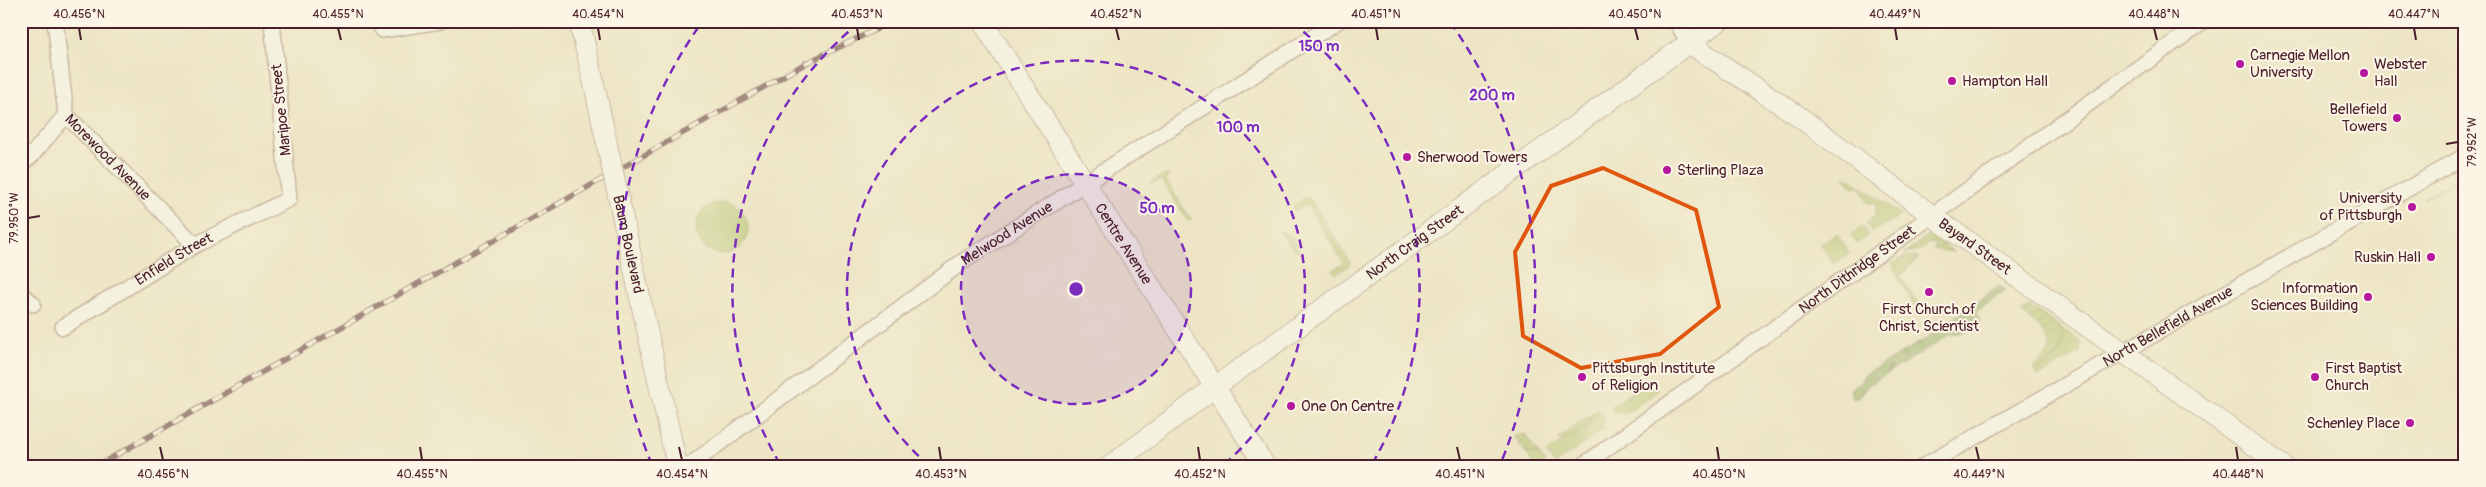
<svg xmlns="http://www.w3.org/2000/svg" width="2486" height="487" font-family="Pangolin,sans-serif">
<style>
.green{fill:#aac065;stroke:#7a7048}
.forest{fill:url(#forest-firs);stroke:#686242}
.garden{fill:url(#garden-furrows);stroke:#7a7048}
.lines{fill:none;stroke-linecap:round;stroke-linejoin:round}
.minor-casing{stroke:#9c8278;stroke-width:18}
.major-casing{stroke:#9c8278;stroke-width:22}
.minor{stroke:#fff;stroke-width:15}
.major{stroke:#fff;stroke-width:20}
.rail-casing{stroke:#4a1f2b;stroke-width:5.5}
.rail{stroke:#fcf5e5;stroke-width:4;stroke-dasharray:11;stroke-linecap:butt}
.major-bridge-casing{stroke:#9c8278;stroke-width:22;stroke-linecap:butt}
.major-bridge{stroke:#fff;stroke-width:20}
.marked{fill:none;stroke:#e0560e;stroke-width:4;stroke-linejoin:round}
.ticks{fill:none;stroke:#4a1f2b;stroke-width:2}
.ring{fill:none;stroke:#7b2cbf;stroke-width:2.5;stroke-dasharray:9 6}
.poi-dot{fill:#b5179e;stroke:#fcf5e5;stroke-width:2}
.labels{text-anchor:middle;stroke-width:4;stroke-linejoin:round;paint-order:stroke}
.poi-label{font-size:15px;fill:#4a1f2b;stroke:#fcf5e5;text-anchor:start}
.street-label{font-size:15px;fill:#4a1f2b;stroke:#fcf5e5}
.centre{fill:#7b2cbf;stroke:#fcf5e5;stroke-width:2.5}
.ring-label{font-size:15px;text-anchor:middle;font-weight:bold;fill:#7b2cbf;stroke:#fcf5e5;stroke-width:4;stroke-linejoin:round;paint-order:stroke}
.neatline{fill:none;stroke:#4a1f2b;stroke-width:2}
.ticks-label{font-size:12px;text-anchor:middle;fill:#4a1f2b}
</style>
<defs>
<pattern id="forest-firs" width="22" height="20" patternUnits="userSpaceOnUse" patternTransform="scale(1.25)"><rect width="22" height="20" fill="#87a65a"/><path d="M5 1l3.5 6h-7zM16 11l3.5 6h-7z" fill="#70874b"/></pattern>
<pattern id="garden-furrows" width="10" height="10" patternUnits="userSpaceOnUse" patternTransform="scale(1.25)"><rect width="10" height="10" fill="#aac065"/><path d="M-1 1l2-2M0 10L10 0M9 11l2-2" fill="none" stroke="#8c9b53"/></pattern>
</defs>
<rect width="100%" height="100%" fill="#fcf5e5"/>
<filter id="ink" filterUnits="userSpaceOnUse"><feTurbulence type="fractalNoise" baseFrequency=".02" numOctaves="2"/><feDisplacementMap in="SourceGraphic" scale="10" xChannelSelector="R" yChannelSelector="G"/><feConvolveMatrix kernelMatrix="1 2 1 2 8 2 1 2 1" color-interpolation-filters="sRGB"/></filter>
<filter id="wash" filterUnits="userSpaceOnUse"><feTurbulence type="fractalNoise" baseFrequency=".0096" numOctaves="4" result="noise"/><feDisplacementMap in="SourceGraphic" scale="20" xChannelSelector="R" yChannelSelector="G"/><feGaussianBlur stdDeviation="1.12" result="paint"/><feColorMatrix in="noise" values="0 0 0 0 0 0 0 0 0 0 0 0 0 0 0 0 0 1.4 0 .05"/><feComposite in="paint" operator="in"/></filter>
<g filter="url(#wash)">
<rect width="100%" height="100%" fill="#ede5c5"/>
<path class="green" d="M2465,173V185L2457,180L2423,199Z
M1169,175L1166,180L1191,220L1188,221L1161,179L1150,184L1162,176Z
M1844,176L1849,178L1901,215L1872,232L1866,223L1876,216V203H1868L1860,186L1853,187Z
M1308,196L1351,264L1336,274L1333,270L1344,263L1307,205L1296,211L1293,206Z
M696 228a26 26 0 1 1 52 0a26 26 0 1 1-52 0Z
M1862,226L1868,235L1857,244L1851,235Z
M1280,231L1292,238L1299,252L1292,248Z
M1837,234L1849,253L1834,264L1821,244Z
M2059,326L2081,342L2080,352L2038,377L2035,371C2055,361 2070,350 2059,326Z
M1650,380L1658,391L1625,414L1619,411L1615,413L1611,407Z
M1598,410L1605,419L1602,424L1604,429L1555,464L1547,454L1548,451L1588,427L1592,414Z
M1526,453H1538L1545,462L1541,466H1535Z"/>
<path class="forest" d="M1999,286L2006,290L1976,312L1981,323L1967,332L1950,335L1870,384L1860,396L1853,399L1851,389L1860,383L1864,375L1924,340Z"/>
<path class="garden" d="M1929,235L1954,252L1934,249L1935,244L1928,243L1922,249L1904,254Z
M1915,256L1919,259L1906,268L1907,271L1900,275L1919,306L1915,308L1892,264L1905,257Z
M2029,306L2059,326L2064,338L2058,355L2035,371L2033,368C2065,346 2042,330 2021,312Z
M1592,414C1585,435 1580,431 1562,442L1559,439Z
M1525,434L1538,453H1526L1515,438V436Z"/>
</g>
<g filter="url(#ink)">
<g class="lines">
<defs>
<g id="minor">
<path id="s1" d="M55,21L66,115L195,245"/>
<path d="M1676,21L1689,43"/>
<path d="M382,30L440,21"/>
<path d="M21,163L30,157L66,115"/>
<path d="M21,294L33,304"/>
<path id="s2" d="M63,327L195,245L289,199L272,21"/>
<path id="s3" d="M689,466L962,262L1338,21"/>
<path id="s4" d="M1582,466L2204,21"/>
<path id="s5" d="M1924,466L2465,156"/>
</g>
<g id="major">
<path d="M579,21L593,79"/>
<path id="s6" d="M982,21L1265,466"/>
<path id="s7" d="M1689,43L1794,113L1945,225L2283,466"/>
<path d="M639,293L677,466"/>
<path id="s8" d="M1110,466L1215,387L1719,21"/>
</g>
</defs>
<use href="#minor" class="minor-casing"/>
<use href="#major" class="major-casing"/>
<use href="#minor" class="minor"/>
<use href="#major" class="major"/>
<defs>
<path id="rail" d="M97,466L808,62L877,29"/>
</defs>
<use href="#rail" class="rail-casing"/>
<use href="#rail" class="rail"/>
<defs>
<g id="major-bridge">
<path id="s9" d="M593,79L639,293"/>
</g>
</defs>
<use href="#major-bridge" class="major-bridge-casing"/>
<use href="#major-bridge" class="major-bridge"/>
</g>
</g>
<path d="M0 0H2486V487H0ZM1603,168L1696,210L1719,307L1660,354L1581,368L1523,336L1515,252L1551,186Z" fill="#ede5c5" fill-opacity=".55" fill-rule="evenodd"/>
<path class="marked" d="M1603,168L1696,210L1719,307L1660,354L1581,368L1523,336L1515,252L1551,186Z"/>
<path class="ticks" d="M79,28L81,40M338,28L341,40M598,28L600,40M857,28L859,40M1116,28L1119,40M1376,28L1378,40M1635,28L1638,40M1895,28L1897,40M2154,28L2157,40M2414,28L2416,40M2446,144L2458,142M28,218L40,216M160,447L163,460M420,447L422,460M679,447L682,460M939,447L941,460M1198,447L1200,460M1457,447L1460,460M1717,447L1719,460M1976,447L1979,460M2236,447L2238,460"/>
<circle cx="1076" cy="289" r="115" fill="#7b2cbf" fill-opacity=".12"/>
<g class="ring">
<circle cx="1076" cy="289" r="115"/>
<path d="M930 466A229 229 0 1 1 1222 466"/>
<path d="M780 464A344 344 0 0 1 860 22M1292 22A344 344 0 0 1 1372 464"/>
<path d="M652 465A459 459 0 0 1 702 22M1450 22A459 459 0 0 1 1500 465"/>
</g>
<g class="poi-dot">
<circle cx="2240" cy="64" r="5"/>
<circle cx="2364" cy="73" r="5"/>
<circle cx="1952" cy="81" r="5"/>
<circle cx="2397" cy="118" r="5"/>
<circle cx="1407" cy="157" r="5"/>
<circle cx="1667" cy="170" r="5"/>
<circle cx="2412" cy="207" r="5"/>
<circle cx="2431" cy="257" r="5"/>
<circle cx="1929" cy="292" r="5"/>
<circle cx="2368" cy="297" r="5"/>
<circle cx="1582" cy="377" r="5"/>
<circle cx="2315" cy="377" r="5"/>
<circle cx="1291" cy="406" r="5"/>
<circle cx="2410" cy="423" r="5"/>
</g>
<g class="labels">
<g class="poi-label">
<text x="2250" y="60">Carnegie Mellon<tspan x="2250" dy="17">University</tspan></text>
<text x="2374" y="69">Webster<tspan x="2374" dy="17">Hall</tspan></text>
<text x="1962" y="86">Hampton Hall</text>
<text x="2387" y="114" text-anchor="end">Bellefield<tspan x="2387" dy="17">Towers</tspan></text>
<text x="1417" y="162">Sherwood Towers</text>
<text x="1677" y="175">Sterling Plaza</text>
<text x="2402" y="203" text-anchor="end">University<tspan x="2402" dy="17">of Pittsburgh</tspan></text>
<text x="2421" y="262" text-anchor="end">Ruskin Hall</text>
<text x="2358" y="293" text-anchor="end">Information<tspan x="2358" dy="17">Sciences Building</tspan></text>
<text x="1929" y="314" text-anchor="middle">First Church of<tspan x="1929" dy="17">Christ, Scientist</tspan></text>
<text x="1592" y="373">Pittsburgh Institute<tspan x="1592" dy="17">of Religion</tspan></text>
<text x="2325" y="373">First Baptist<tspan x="2325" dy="17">Church</tspan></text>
<text x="1301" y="411">One On Centre</text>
<text x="2400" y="428" text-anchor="end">Schenley Place</text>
</g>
<g class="street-label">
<text transform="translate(281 110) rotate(-96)" y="5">Maripoe Street</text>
<text dy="5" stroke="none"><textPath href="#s1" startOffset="154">Morewood Avenue</textPath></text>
<text dy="5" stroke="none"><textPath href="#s3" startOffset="394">Melwood Avenue</textPath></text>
<text dy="5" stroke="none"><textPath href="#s9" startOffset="169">Baum Boulevard</textPath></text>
<text dy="5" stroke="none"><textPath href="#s8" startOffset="378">North Craig Street</textPath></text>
<text dy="5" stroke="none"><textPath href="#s6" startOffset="264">Centre Avenue</textPath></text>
<text dy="5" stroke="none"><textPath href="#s7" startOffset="351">Bayard Street</textPath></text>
<text dy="5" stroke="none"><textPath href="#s2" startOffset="130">Enfield Street</textPath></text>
<text dy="5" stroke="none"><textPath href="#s4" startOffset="338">North Dithridge Street</textPath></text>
<text dy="5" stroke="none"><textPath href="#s5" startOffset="281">North Bellefield Avenue</textPath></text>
</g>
</g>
<circle cx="1076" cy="289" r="8" class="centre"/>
<g class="ring-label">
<text x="1319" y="51">150 m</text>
<text x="1492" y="100">200 m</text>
<text x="1238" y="132">100 m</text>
<text x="1157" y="213">50 m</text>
</g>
<rect width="2486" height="487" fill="none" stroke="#fcf5e5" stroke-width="55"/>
<rect x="28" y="28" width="2430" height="432" class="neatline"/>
<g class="ticks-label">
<text x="79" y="18">40.456°N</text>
<text x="338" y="18">40.455°N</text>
<text x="598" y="18">40.454°N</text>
<text x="857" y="18">40.453°N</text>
<text x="1116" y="18">40.452°N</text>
<text x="1376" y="18">40.451°N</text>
<text x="1635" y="18">40.450°N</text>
<text x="1895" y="18">40.449°N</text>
<text x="2154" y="18">40.448°N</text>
<text x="2414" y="18">40.447°N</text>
<text transform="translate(2472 142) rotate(-90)" y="4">79.952°W</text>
<text transform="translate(14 218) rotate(-90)" y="4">79.950°W</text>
<text x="163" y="478">40.456°N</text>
<text x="422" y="478">40.455°N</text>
<text x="682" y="478">40.454°N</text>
<text x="941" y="478">40.453°N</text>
<text x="1200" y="478">40.452°N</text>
<text x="1460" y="478">40.451°N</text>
<text x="1719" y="478">40.450°N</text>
<text x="1979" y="478">40.449°N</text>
<text x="2238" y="478">40.448°N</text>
</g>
</svg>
